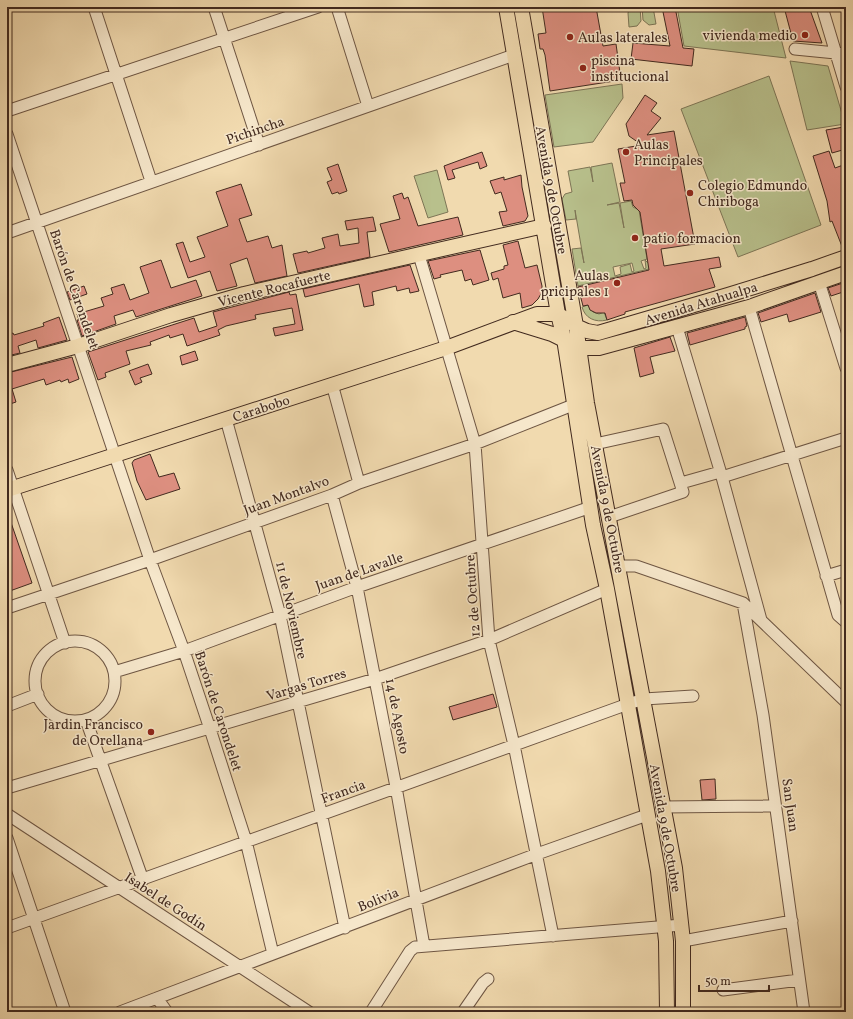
<svg xmlns="http://www.w3.org/2000/svg" width="853" height="1019" font-family="Vollkorn,serif">
<style>
.green{fill:#b8c08c;stroke:#7d7556;fill-rule:evenodd}
.building{fill:#dd8f80;stroke:#422a1f}
.lines{fill:none;stroke-linecap:round;stroke-linejoin:round}
.minor-casing{stroke:#6e5643;stroke-width:13}
.major-casing{stroke:#422a1f;stroke-width:16}
.minor{stroke:#f6e7cb;stroke-width:11}
.major{stroke:#f1daaf;stroke-width:14}
.poi-dot{fill:#8f2418;stroke:#f6e7cb;stroke-width:1.5}
.labels{text-anchor:middle;stroke-width:3;stroke-linejoin:round;paint-order:stroke}
.poi-label{font-size:14px;fill:#422a1f;stroke:#f6e7cb;text-anchor:start}
.street-label{font-size:14px;fill:#422a1f;stroke:#f6e7cb}
</style>
<rect width="100%" height="100%" fill="#f1daaf"/>
<filter id="stains"><feTurbulence type="fractalNoise" baseFrequency=".005" numOctaves="4"/><feColorMatrix values="0 0 0 0 .2 0 0 0 0 .09 0 0 0 0 .02 0 0 0 .5 -.17"/></filter>
<radialGradient id="worn" r=".72"><stop offset=".6" stop-color="#630" stop-opacity="0"/><stop offset="1" stop-color="#630" stop-opacity=".3"/></radialGradient>
<path class="green" d="M630,7H640L641,21L637,26L629,27L628,13Z
M642,7H653L656,24L649,25L643,20Z
M677,7H773L786,58L684,46Z
M790,61L828,66L845,124L807,130Z
M769,76L821,225L738,257L681,109Z
M622,84L623,98L593,142L554,147L545,95Z
M612,163L620,202L607,205L619,203L624,228L620,203L631,201L633,207L639,210L647,259L641,261L644,269L646,268L645,260L653,268L578,286L572,249L581,248L584,263L575,210L576,219L566,220L562,199L565,194L572,192L568,171L590,167L593,182L591,167ZM632,263L634,271L632,272L630,264L620,267L621,274L615,276L613,267Z
M437,170L448,212L428,218L414,176Z
M588,305L593,312L599,314L604,312L607,320C595,323 585,318 582,307Z"/>
<path class="building" d="M542,7H596L603,46L616,44L621,80L550,91L545,55L543,49H540L538,34L546,33Z
M662,7H675L683,48L694,49L692,66L631,59L633,43L670,46Z
M784,7H809L822,43L793,41Z
M645,95L657,103L651,111L661,118L647,135L674,131L695,244L661,249L664,266L719,257L721,267L709,269L715,287L625,312V314L607,320L605,313H596L590,310L588,305L583,306L578,287L649,270L640,212L633,205L632,200L624,201L620,183H625L618,149L642,145L629,136L626,124Z
M844,127L846,149L832,153L826,130Z
M829,151L835,168L846,164V249H843L832,221L830,222L827,201L813,156Z
M482,152L487,166L480,169L478,162L452,170L455,178L448,180L444,166Z
M338,164L347,191L339,194L338,192L332,194L327,182L332,180L327,168Z
M521,175L522,187L528,216L525,221L503,226L499,212L507,211L501,192L495,194L490,181L504,177V180Z
M241,184L252,215L239,219L247,242L268,236L272,248L282,245L287,276L255,283L247,258L230,264L237,286L217,291L210,271L188,278L176,244L183,242L190,262L205,257L197,237L228,226L216,192Z
M402,193L404,199L408,197L418,226L458,217L463,235L389,252L380,224L400,219L393,196Z
M373,217L376,231L367,232L370,257L298,273L293,254L307,251L308,253L325,248L322,238L338,234L340,246L359,243L358,228L347,230L345,221Z
M518,241L525,268L537,265L542,286V292L538,299L532,305L522,308L520,293L503,298L498,278L493,280L491,273L504,269V266L508,265L503,245Z
M480,250L489,280L473,285L471,279L465,281L462,270L440,275L441,277L434,279L428,261Z
M161,260L171,288L196,280L202,296L136,317L133,310L114,316L116,324L82,336L77,320H79L77,314L104,306L101,298L113,294L111,288L124,284L130,300L149,293L140,267Z
M410,265L419,291L410,293L409,288L397,291L396,286L372,292L374,305L364,307L359,284L305,297L303,289Z
M846,282V291L831,296L828,288Z
M84,286L87,294L70,300L67,292Z
M289,292L290,295L296,294L303,330L275,336L273,328L295,324L292,308L255,315L256,319L226,326L218,330L220,335L187,346L183,334L170,338L169,335L150,342L151,345L126,351L130,364L105,373L106,377L98,380L88,352L194,318L199,332L217,326L213,312Z
M815,293L821,312L789,322L787,314L761,322L758,313Z
M59,317L67,340L38,348L36,340L18,346L20,353L7,356V335L13,333L14,335L44,326L43,323Z
M745,317L747,326L745,327V329L690,345L687,333Z
M670,337L675,351L650,357L654,373L640,377L634,348Z
M195,351L198,360L182,365L180,356Z
M72,357L79,379L69,383L68,379L61,382L60,380L46,385L44,379L12,389L16,402L7,405V373Z
M148,364L152,374L140,378L142,382L135,385L129,371Z
M150,454L159,477L174,473L180,489L146,500L137,481L132,463L134,460Z
M8,514L32,583L7,592V515Z
M493,694L497,707L453,720L449,707Z
M715,779L716,799L702,800L700,780Z"/>
<g class="lines">
<defs>
<path id="minor" d="M94,7L151,181
M214,7L259,145
M337,7L368,106
M822,7L846,87
M795,49L846,54
M7,111L318,7
M7,134L150,560L184,651L210,729L246,841L273,954
M7,233L514,55
M419,255L475,444L489,640L514,745L553,936
M819,282L846,368
M749,307L838,615L846,622
M677,327L722,477L761,620
M332,384L359,483
M226,419L280,615L345,928
M595,444L663,429L683,492L609,517
M7,470L65,643
M722,477L846,438
M681,483L720,472
M332,495L357,587L396,787L424,946
M619,566H636L743,603L846,702
M826,576L846,570
M743,603L763,715L804,1012
M7,608L150,560L332,495L359,483L475,444L573,405
M35 681a40 40 0 1 1 80 0a40 40 0 1 1-80 0Z
M114,672L184,651L357,587L591,507
M7,706L38,694
M86,720L143,880
M7,788L375,679L489,640L607,589
M662,807L775,806
M7,814L309,1012
M7,838L65,1012
M7,928L628,704L644,699L693,696
M683,941L792,921
M723,990L799,980
M157,998L167,1012
M120,1012L537,854L647,815
M371,1012L410,951L415,947L682,925
M463,1012L483,983L488,979"/>
<path id="major" d="M506,7L558,314L564,339L593,525L607,589L658,871L666,941L667,1012
M521,7L576,326L587,403L675,868L683,941V1012
M513,322L552,334L580,348H599L749,307L846,273
M7,365L78,346L171,315L244,294L544,226
M7,490L446,348L537,314H558L576,326L587,331L598,333L728,295L812,269L846,257"/>
</defs>
<use href="#minor" class="minor-casing"/>
<use href="#major" class="major-casing"/>
<use href="#minor" class="minor"/>
<use href="#major" class="major"/>
</g>
<g class="poi-dot">
<circle cx="805" cy="35" r="4"/>
<circle cx="570" cy="37" r="4"/>
<circle cx="583" cy="68" r="4"/>
<circle cx="626" cy="152" r="4"/>
<circle cx="690" cy="193" r="4"/>
<circle cx="635" cy="238" r="4"/>
<circle cx="617" cy="283" r="4"/>
<circle cx="151" cy="732" r="4"/>
</g>
<g class="labels">
<g class="poi-label">
<text x="797" y="40" text-anchor="end">vivienda medio</text>
<text x="578" y="42">Aulas laterales</text>
<text x="591" y="65">piscina<tspan x="591" dy="16">institucional</tspan></text>
<text x="634" y="149">Aulas<tspan x="634" dy="16">Principales</tspan></text>
<text x="698" y="190">Colegio Edmundo<tspan x="698" dy="16">Chiriboga</tspan></text>
<text x="643" y="243">patio formacion</text>
<text x="609" y="280" text-anchor="end">Aulas<tspan x="609" dy="16">pricipales 1</tspan></text>
<text x="143" y="729" text-anchor="end">Jardin Francisco<tspan x="143" dy="16">de Orellana</tspan></text>
</g>
<g class="street-label">
<text transform="translate(255 130) rotate(-19)" y="5">Pichincha</text>
<text transform="translate(552 190) rotate(80)" y="5">Avenida 9 de Octubre</text>
<text transform="translate(274 288) rotate(-14)" y="5">Vicente Rocafuerte</text>
<text transform="translate(75 289) rotate(71)" y="5">Barón de Carondelet</text>
<text transform="translate(701 303) rotate(-17)" y="5">Avenida Atahualpa</text>
<text transform="translate(261 408) rotate(-18)" y="5">Carabobo</text>
<text transform="translate(286 495) rotate(-20)" y="5">Juan Montalvo</text>
<text transform="translate(608 509) rotate(79)" y="5">Avenida 9 de Octubre</text>
<text transform="translate(359 571) rotate(-19)" y="5">Juan de Lavalle</text>
<text transform="translate(472 596) rotate(-94)" y="5">12 de Octubre</text>
<text transform="translate(292 610) rotate(77)" y="5">11 de Noviembre</text>
<text transform="translate(306 684) rotate(-17)" y="5">Vargas Torres</text>
<text transform="translate(219 711) rotate(72)" y="5">Barón de Carondelet</text>
<text transform="translate(398 716) rotate(79)" y="5">14 de Agosto</text>
<text transform="translate(343 791) rotate(-20)" y="5">Francia</text>
<text transform="translate(791 805) rotate(82)" y="5">San Juan</text>
<text transform="translate(666 828) rotate(80)" y="5">Avenida 9 de Octubre</text>
<text transform="translate(378 899) rotate(-22)" y="5">Bolivia</text>
<text transform="translate(166 901) rotate(33)" y="5">Isabel de Godín</text>
</g>
</g>
<rect width="853" height="1019" fill="none" stroke="#f1daaf" stroke-width="24"/>
<rect x="8" y="8" width="837" height="1003" fill="none" stroke="#422a1f" stroke-width="2"/>
<rect x="12" y="12" width="829" height="995" fill="none" stroke="#422a1f"/>
<path d="M699 985v6h70v-6" fill="none" stroke="#422a1f" stroke-width="2"/>
<text x="705" y="985" font-size="12" fill="#422a1f" stroke="#f6e7cb" stroke-width="3" paint-order="stroke">50 m</text>
<rect width="100%" height="100%" filter="url(#stains)"/>
<rect width="100%" height="100%" fill="url(#worn)"/>
</svg>
